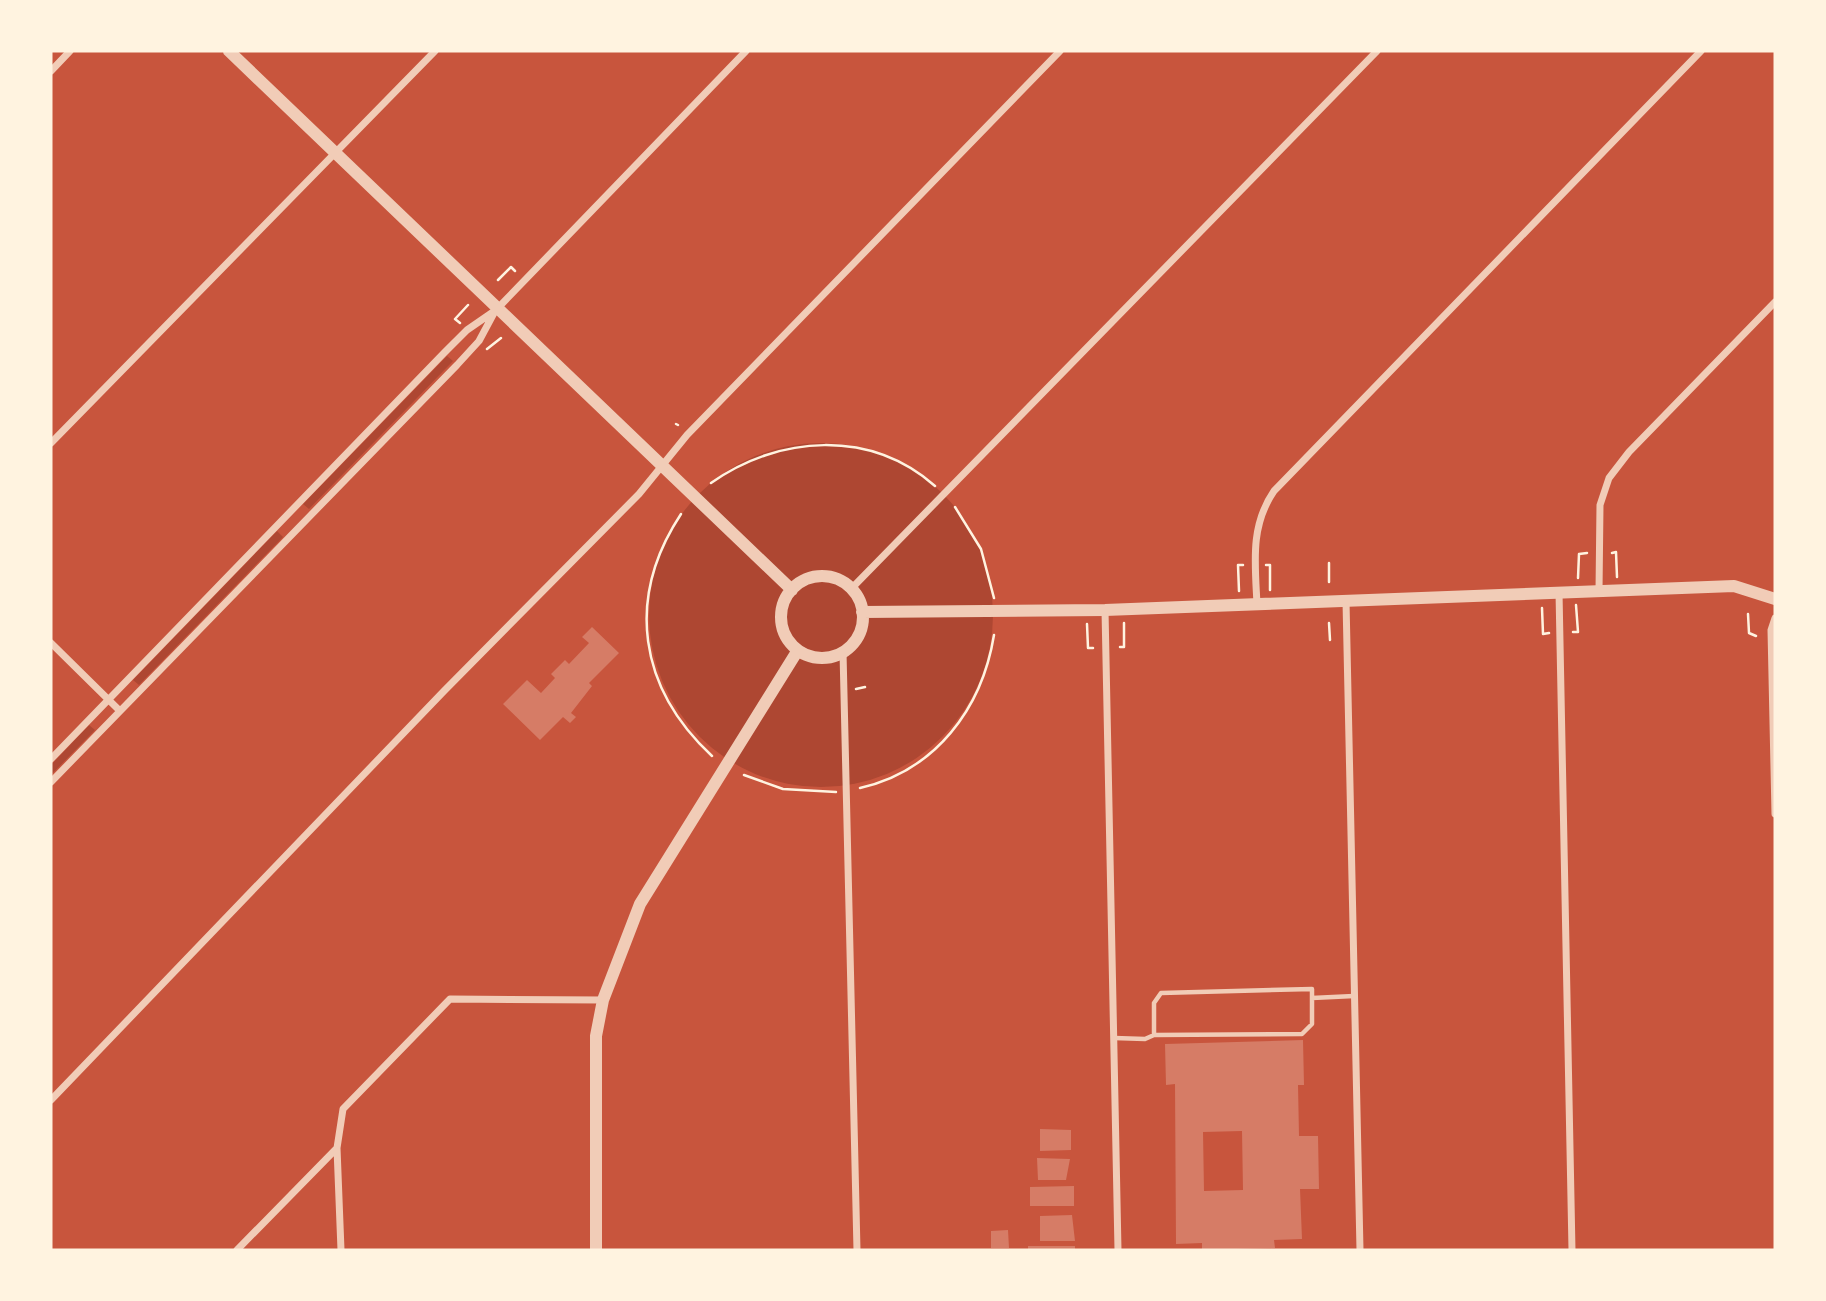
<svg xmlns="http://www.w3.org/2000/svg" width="1826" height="1301" font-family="Barlow,sans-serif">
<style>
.green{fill:#ae4732}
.building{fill:#d67c66;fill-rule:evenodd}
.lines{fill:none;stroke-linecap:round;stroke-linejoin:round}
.path{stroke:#fff3e0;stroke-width:2.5}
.service{stroke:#f1ccb7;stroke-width:4.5}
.minor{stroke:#f1ccb7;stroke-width:7}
.tertiary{stroke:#f1ccb7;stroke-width:12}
</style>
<rect width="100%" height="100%" fill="#c8553d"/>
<path class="green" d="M447,356L453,361L309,509L303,504Z
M649 615a172 172 0 1 1 344 0a172 172 0 1 1-344 0Z
M277,531L283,537L139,685L133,680Z
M89,725L95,730L51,775V765Z"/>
<path class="building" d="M592,627L619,653L589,683L592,686L571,713L576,717L570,723L563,717L540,740L503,704L527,680L541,693L555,678L551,674L565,660L569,664L589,643L582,637Z
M1303,1040L1304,1085H1298L1299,1136H1318L1319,1189H1300L1302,1239L1274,1240L1275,1248L1202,1250V1243L1176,1244L1175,1084L1166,1085L1165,1044ZM1242,1131L1243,1190L1204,1191L1203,1132Z
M1040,1129L1071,1130V1150L1040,1151Z
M1037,1158L1070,1159L1066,1180H1038Z
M1074,1186V1206H1030V1187Z
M1072,1215L1075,1241H1040V1216Z
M1008,1230L1009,1248H991V1231Z
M1028,1246H1075V1250H1028Z"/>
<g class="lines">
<path class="path" d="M498,280L511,267L515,271
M460,323L455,319L468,305
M487,349L501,338
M676,424L678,425
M711,483C779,435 870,429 935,486
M955,507L981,549L994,598
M681,514C625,599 639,688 712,756
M1612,553L1616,552L1617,577
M1329,563V582
M1266,565H1270V590
M1578,578L1579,554L1587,553
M1239,591L1238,565H1243
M1542,608L1543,634L1549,633
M1748,614L1749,633L1756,636
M1329,623L1330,640
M1087,624L1088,648H1093
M1573,632H1578L1576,605
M1120,647H1124V623
M856,689L865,687
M744,775L783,789L836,792
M860,788C935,771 982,709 994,635"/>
<path class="service" d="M1154,1035L1302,1034L1312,1024V998
M1114,1038L1145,1039L1154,1035V1003L1161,993L1312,989V998L1354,996"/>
<path class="minor" d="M51,71L70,51
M51,443L435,51
M851,589L1377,51
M1599,591L1600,505L1609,478L1629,452L1775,302
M1559,592L1572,1250
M1346,601L1360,1250
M1257,604C1255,563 1250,526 1274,491L1701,51
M1105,610L1118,1250
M1775,618L1771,630L1775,814
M51,643L120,711
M843,652L857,1250
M51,759L444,353L467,330L496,310L746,51
M51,782L457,365L479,341L494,313
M51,1100L444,691L639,494L687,435L1060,51
M337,1148L341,1250
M237,1250L337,1148L343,1109L450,999L603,1000"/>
<path class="tertiary" d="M229,51L792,590
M781 617a41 41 0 1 1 82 0a41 41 0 1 1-82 0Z
M862,612L1105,610L1734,586L1775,599
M596,1250V1036L603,1000L640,904L798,650"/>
</g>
<rect width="1826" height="1301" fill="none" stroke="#fff3e0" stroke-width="105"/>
</svg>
